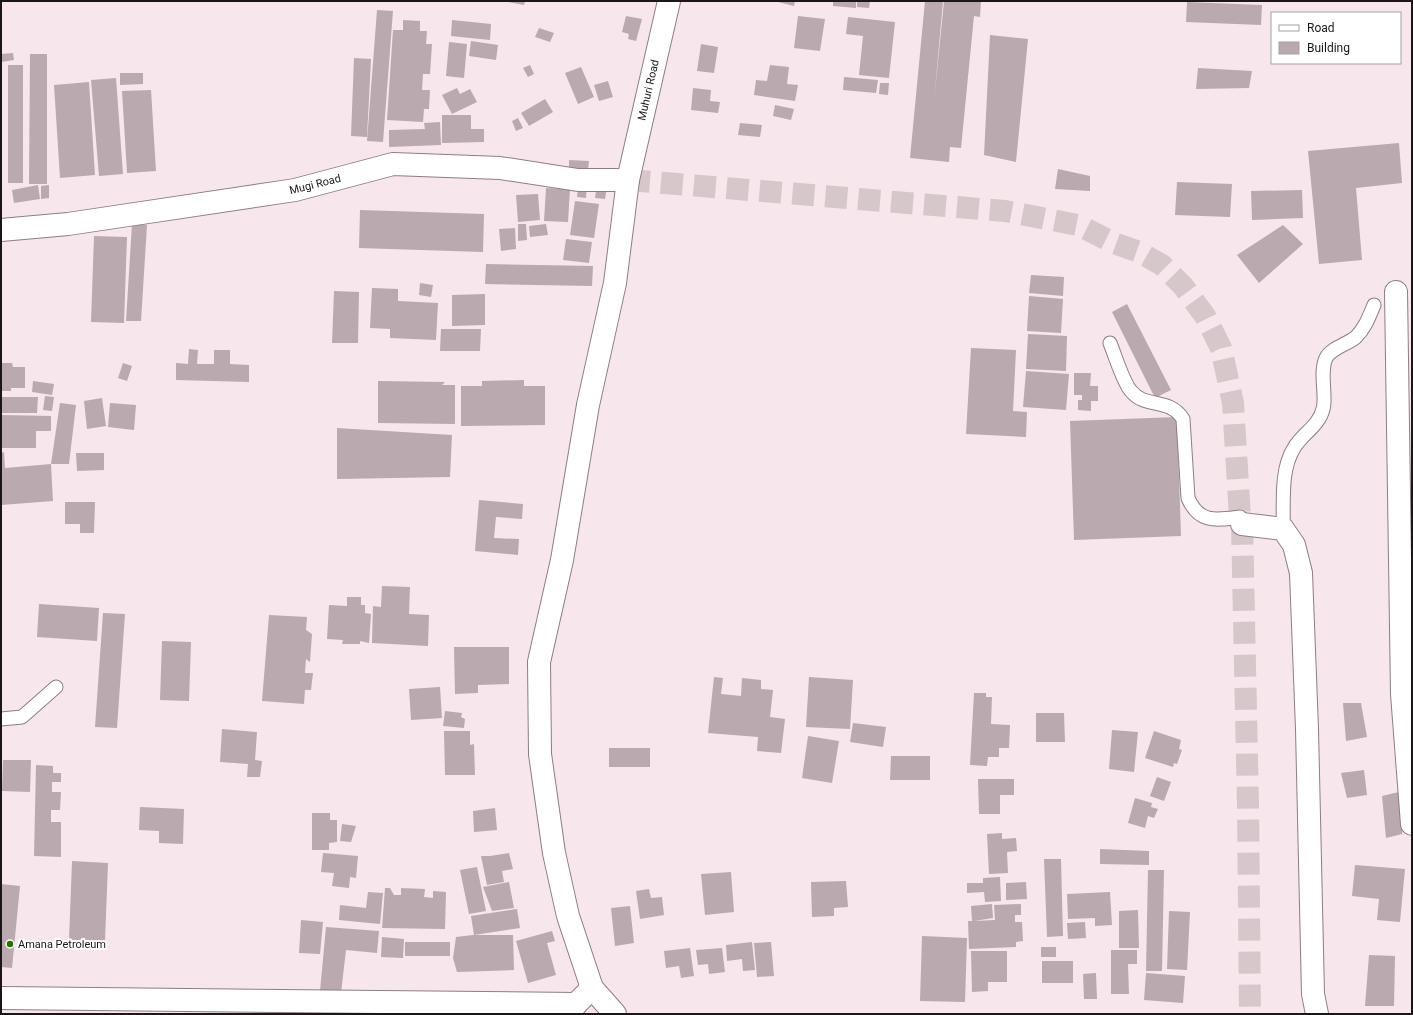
<svg xmlns="http://www.w3.org/2000/svg" width="1413" height="1015" font-family="Roboto,sans-serif">
<style>
.building{fill:#baa9ae}
.lines{fill:none;stroke-linecap:round;stroke-linejoin:round}
.street-tunnel{stroke:#d6c7cb;stroke-width:22;stroke-dasharray:22 11;stroke-linecap:butt}
.lane-casing{stroke:#8d7e82;stroke-width:15}
.street-casing{stroke:#8d7e82;stroke-width:24}
.secondary-casing{stroke:#8d7e82;stroke-width:24}
.lane{stroke:#fff;stroke-width:13}
.street{stroke:#fff;stroke-width:22}
.secondary{stroke:#fff;stroke-width:22}
.poi-dot{fill:#2b6e06;stroke:#fff;stroke-width:1.5}
.labels{text-anchor:middle;stroke-width:4;stroke-linejoin:round;paint-order:stroke}
.street-label{font-size:11px;fill:#1c1618;stroke:#fff}
.poi-label{font-size:11px;fill:#1c1618;stroke:#fff;text-anchor:start}
</style>
<rect width="100%" height="100%" fill="#f7e6eb"/>
<path class="building" d="M502,1H525L524,5Z
M774,1H795L794,6Z
M833,1H856V8L833,6Z
M857,1H870L869,8L857,7Z
M925,1H943L934,101L944,1H981L980,17L974,16L961,148L950,147L949,162L910,158Z
M1187,2L1262,5L1261,25L1186,22Z
M377,10L393,11L383,142L367,141Z
M626,16L642,19L636,41L628,39L629,34L622,32Z
M798,16L825,19L820,51L794,48Z
M848,17L895,22L889,78L859,75L863,36L846,34Z
M403,20L420,21V31H427L426,44H432L430,74H423L422,90H430L429,109H424L423,122L387,120L393,30H403Z
M452,20L491,24L490,40L451,36Z
M539,28L554,33L550,42L535,37Z
M990,35L1028,39L1016,162L984,155Z
M471,41L498,45L496,60L469,56Z
M449,42L467,44L464,78L446,76Z
M701,44L718,47L714,73L697,71Z
M13,53L14,60L1,62V54Z
M30,54H47V184H29Z
M354,58L371,59L367,137L351,136Z
M8,65H23V183H8Z
M530,65L534,74L528,77L523,68Z
M770,65L789,67L787,84L798,85L795,101L754,95L756,80L767,81Z
M581,67L594,97L578,104L565,73Z
M1198,68L1252,71L1249,88L1196,89Z
M120,73H143V84L120,85Z
M844,77L878,80L876,93L843,90Z
M116,78L123,174L99,176L91,80Z
M608,81L613,97L599,101L594,85Z
M89,82L95,175L60,178L54,85Z
M880,83H889L888,95L879,94Z
M457,88L460,94L470,89L477,102L452,114L442,95Z
M693,88L711,90L710,101L720,102L718,113L691,110Z
M151,90L156,171L127,173L122,91Z
M545,99L553,112L529,126L521,113Z
M775,105L794,109L791,120L773,116Z
M442,115H471V129H484V142L442,143Z
M518,118L523,128L516,131L512,121Z
M440,122L441,145L389,147V130L425,129L424,123Z
M740,123L762,125L760,137L738,135Z
M1399,143L1402,183L1356,188L1362,260L1319,264L1308,151Z
M569,160L589,161L588,170L569,169Z
M1058,169L1090,176V191L1055,189Z
M579,181L587,183L586,198L577,197Z
M1177,182L1232,184L1230,217L1175,215Z
M597,184L607,186L605,199L595,198Z
M38,185L40,199L14,203L12,190Z
M49,185V198L41,199V186Z
M546,188L570,189L568,222L544,221Z
M1302,190L1303,218L1252,220L1251,191Z
M538,194L540,220L518,222L516,195Z
M575,201L599,204L594,238L570,235Z
M360,210L484,214L483,252L359,248Z
M132,224L147,225L141,321H126Z
M518,224H526L527,240L518,241Z
M546,224L548,235L530,237L529,226Z
M1283,225L1303,244L1259,283L1237,255Z
M515,228L516,249L501,251L499,229Z
M94,236L127,237L124,323L91,322Z
M566,239L592,242L589,263L563,260Z
M486,264L593,266L592,286L485,284Z
M1031,275L1064,277L1063,296L1029,293Z
M420,283L433,285L431,297L419,295Z
M372,288L398,289V301L438,303L436,340L390,338V329L370,328Z
M334,291L359,292L358,343H332Z
M485,294V325L452,326V295Z
M1029,296L1063,299L1061,333L1027,331Z
M1127,304L1171,390L1155,398L1112,312Z
M441,329H481L480,351H440Z
M1028,334L1067,336L1066,371L1026,369Z
M971,348L1016,350L1013,411L1027,412L1026,437L966,434Z
M189,349L198,350L197,364H214V350H230V364L249,365V382L176,380V363L188,364Z
M1,363H12L13,367H25V388H11V391H1Z
M123,363L132,366L127,381L118,378Z
M1026,371L1069,374L1066,410L1023,407Z
M1074,373H1091L1090,386H1098V401H1091V411L1078,410V400H1082V395H1074Z
M524,380V386H545V425L461,426V386H482V381Z
M33,381L54,384L52,395L32,392Z
M378,381L445,382L442,385H455V424L378,423Z
M45,396L54,397L52,411L43,410Z
M1,397H38L37,413H1Z
M102,398L106,426L87,429L84,401Z
M60,403L76,405L69,464H51Z
M110,403L136,405L134,430L108,427Z
M1,415L51,416V431H36V448H1Z
M1177,417L1181,536L1074,540L1070,421Z
M337,428L452,435L450,477L337,479Z
M4,452L5,468L51,464L53,501L1,505V453Z
M76,453H104V470L77,471Z
M479,500L523,504L522,519L496,517L494,538L519,539L518,555L475,551Z
M65,502H95L94,533H80V524H65Z
M382,586L410,587L409,614L429,615L428,646L372,643L373,606L381,607Z
M347,597H361V605H365V613L371,614L369,643L360,641V644H342L343,640L327,639L329,605L347,606Z
M39,604L99,608L97,641L37,637Z
M103,613L125,614L117,728L95,727Z
M269,615L307,617L306,630L312,634L310,662L306,659L305,673H313L311,690H305L304,704L262,701Z
M162,641L191,642L189,701L160,700Z
M454,647H509V684L478,685V693L455,694Z
M714,677L723,678L721,694L741,696L742,678L761,680V689L773,690L770,717L785,719L781,753L757,751L758,737L708,733Z
M809,677L853,680L850,729L806,727Z
M440,687L442,718L411,720L409,689Z
M974,693H986V697H992L991,724L1010,725L1009,748H999V757H988L987,766L970,765Z
M1343,703H1361L1367,737L1346,741Z
M445,711L462,713L461,717L465,719L464,728L443,726Z
M1036,713H1064L1065,742H1036Z
M853,723L886,727L883,747L850,742Z
M222,729L257,732L255,760L262,761L260,777H247L248,764L220,762Z
M1112,730L1138,732L1134,772L1109,769Z
M444,731H470V745L474,744L475,775H445Z
M1154,731L1181,740L1179,749L1182,750L1177,764L1174,763L1173,767L1145,758Z
M808,736L839,741L832,783L802,778Z
M609,748H650V767H609Z
M891,756H930V780H890Z
M3,760H31L30,792L2,791Z
M36,765L53,766V773H61V782H52V792H61L60,810H51V822H61V857L34,856Z
M1364,770L1367,795L1347,798L1341,773Z
M1157,777L1171,782L1164,801L1150,796Z
M978,779H1014V795H1000V814H979Z
M1403,791L1402,834L1386,838L1382,796Z
M1135,798L1152,803L1151,807L1158,809L1154,818L1148,816L1145,828L1128,823Z
M140,807L184,809L183,844L159,843V831L139,830Z
M495,808L497,830L474,832L473,811Z
M312,813H330V820H337V842L329,843V850H312Z
M342,824L356,826L351,842L340,841Z
M1002,833V839L1016,838L1017,851L1007,852L1008,873L989,874L987,834Z
M1100,849L1149,851V865L1100,864Z
M323,853L358,856L356,878L350,877L349,888L332,886L334,873L321,872Z
M509,853L513,869L502,871L504,882L487,885L481,856H490Z
M1044,859H1061L1063,936L1047,937Z
M72,861L108,863L105,941L69,940Z
M1355,865L1405,869L1400,922L1377,920L1379,899L1352,896Z
M477,867L486,911L469,914L460,870Z
M1148,870H1164L1162,971H1146Z
M731,872L734,912L705,915L701,874Z
M1000,877L1001,901L985,902L984,892L967,893V883H983V878Z
M846,881L848,907L834,908V916L812,917L811,882Z
M509,882L514,908L492,911L483,887Z
M1026,882L1027,899L1006,900V883Z
M1,884L20,886L12,968L1,967Z
M385,888H390L394,895H401V888L425,889L424,897L433,898V891L446,892L445,929L382,928Z
M649,889L651,898L662,897L664,915L640,919L636,891Z
M368,892L383,893L380,924L339,920L340,905L366,908Z
M1110,892L1112,925L1095,926V918L1068,919L1067,894Z
M992,904L993,918L974,921L995,920L994,905L1021,904V915H1015V922H1022L1023,941L1016,942V947L969,949L968,921H972L971,906Z
M630,906L634,943L615,946L611,908Z
M517,909L520,928L474,935L471,916Z
M1138,910L1139,948H1119V911Z
M1169,911L1190,912L1187,970L1167,969Z
M301,920L323,922L320,954L299,953Z
M1085,922L1086,938L1068,939L1067,923Z
M326,927L379,931L377,953L346,950L341,993L320,991Z
M552,931L555,941L547,943L556,975L528,983L516,941Z
M473,935H513L514,970L457,972L453,958L456,937Z
M922,936L967,938L965,1002L920,1001Z
M382,937L404,939L403,958L381,957Z
M405,942H450V956H405Z
M752,942L755,970L743,971L742,959L727,961L726,945Z
M771,942L774,976L757,977L754,943Z
M1041,947H1056V957H1041Z
M690,948L694,976L681,978L679,966L666,968L664,951Z
M722,948L725,972L709,974L708,964L698,965L696,950Z
M1111,950H1137V964H1128L1129,994H1111Z
M971,951H1007V982H988V991L972,992Z
M1369,955L1395,956L1394,1006H1365Z
M1042,961H1073V983H1042Z
M1096,973L1097,999H1084L1083,974Z
M1146,973L1185,976L1183,1003L1144,1000Z"/>
<g class="lines">
<path class="street-tunnel" d="M628,180L1005,211L1078,225L1114,243L1139,252L1162,265L1183,286L1205,316L1221,348L1233,403L1240,517L1242,524L1248,806L1250,1014"/>
<defs>
<path id="lane" d="M1110,343C1115,355 1123,382 1131,391C1145,409 1169,397 1183,419L1188,498C1199,524 1217,520 1240,517
M1283,529C1284,503 1280,470 1294,448C1302,434 1319,426 1323,409C1327,396 1319,373 1326,358C1331,348 1348,344 1356,337C1365,328 1369,317 1374,305
M1,719L22,717L56,687"/>
<path id="street" d="M1,230L68,224L295,190L393,164L500,168L578,180H628
M1396,292L1402,694L1412,824
M1242,524L1283,529L1294,545L1301,573L1307,729L1313,994L1317,1014
M1,998L576,1004"/>
<path id="secondary" d="M569,1014L576,1004L592,988
M615,1014L592,988L568,916L554,853L540,754L539,662L562,560L588,405L615,283L628,180L669,1"/>
</defs>
<use href="#lane" class="lane-casing"/>
<use href="#street" class="street-casing"/>
<use href="#secondary" class="secondary-casing"/>
<use href="#lane" class="lane"/>
<use href="#street" class="street"/>
<use href="#secondary" class="secondary"/>
</g>
<circle class="poi-dot" cx="10" cy="944" r="4"/>
<g class="labels">
<g class="street-label">
<text transform="translate(648 90) rotate(-77)" y="4">Muhuri Road</text>
<text transform="translate(315 184) rotate(-14)" y="4">Mugi Road</text>
</g>
<g class="poi-label">
<text x="18" y="948">Amana Petroleum</text>
</g>
</g>
<rect width="1413" height="1015" fill="none" stroke="#1c1618" stroke-width="4"/>
<rect x="1271" y="12" width="130" height="52" fill="#ffffff" stroke="#a4a2a3"/>
<rect x="1279" y="25" width="20" height="6" fill="#ffffff" stroke="#a4a2a3"/>
<text x="1307" y="32" font-size="12" fill="#1c1618">Road</text>
<rect x="1279" y="42" width="20" height="12" fill="#baa9ae" stroke="#a4a2a3"/>
<text x="1307" y="52" font-size="12" fill="#1c1618">Building</text>
</svg>
